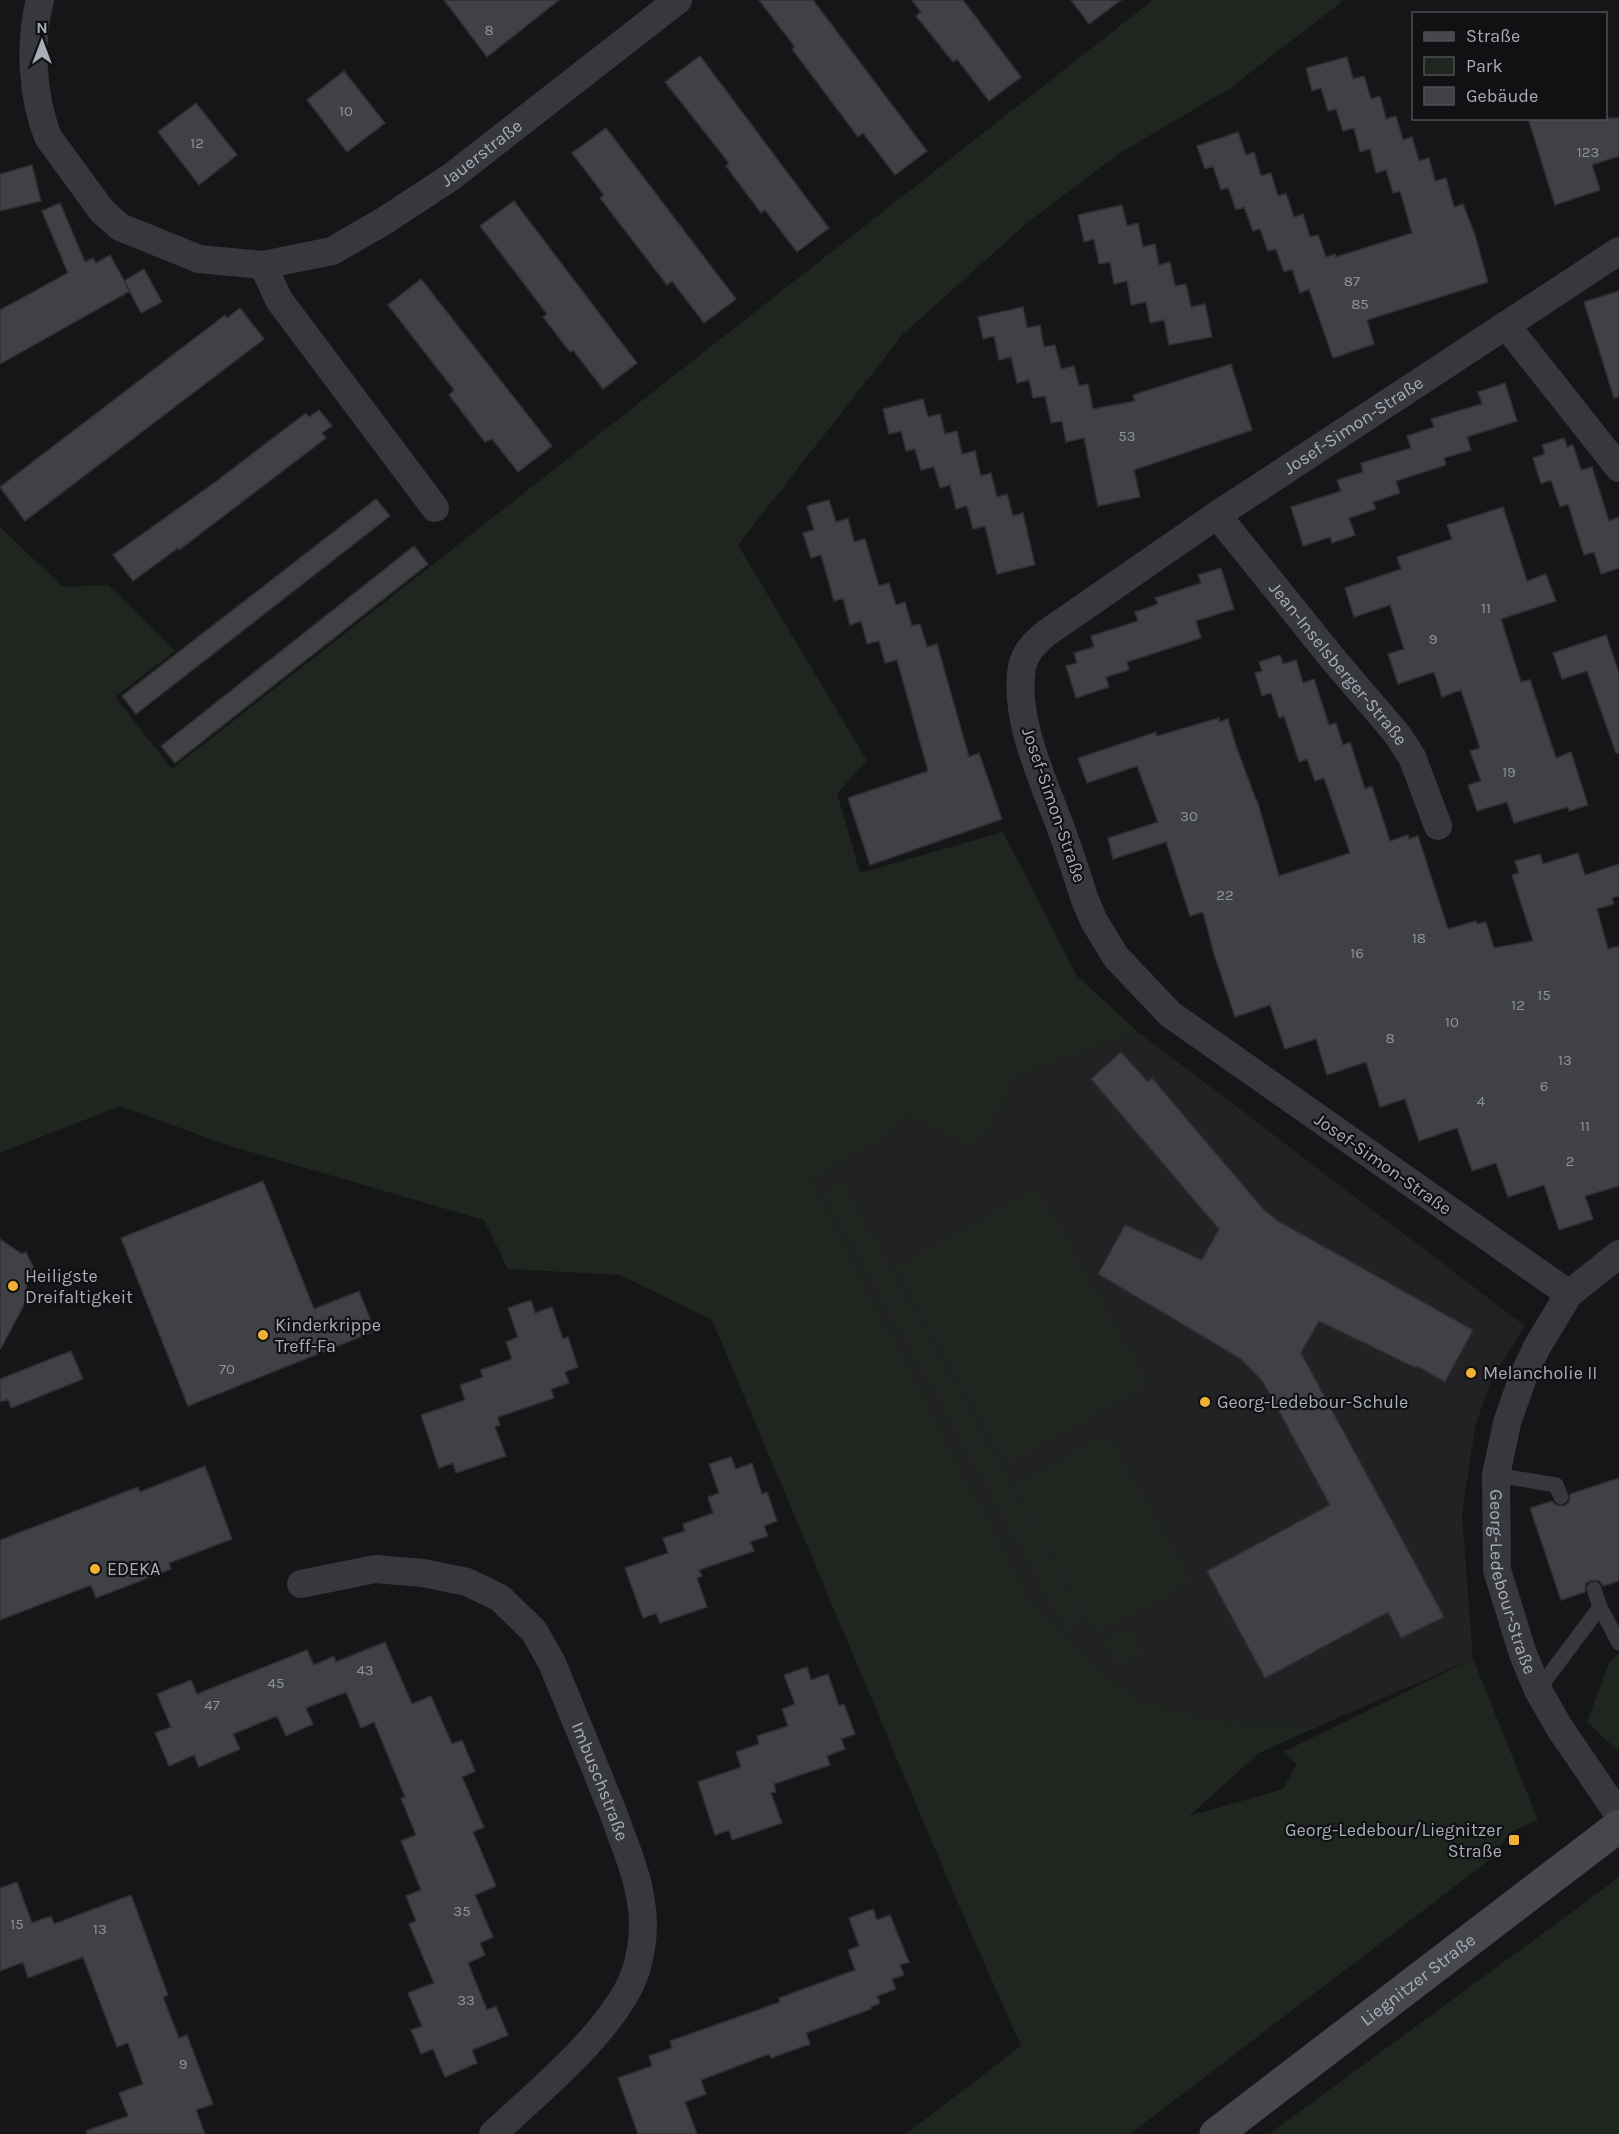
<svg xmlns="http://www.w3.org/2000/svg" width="1619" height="2134" font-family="Karla,sans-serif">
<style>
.built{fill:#222225}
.green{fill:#1e261f}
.building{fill:#404145;stroke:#303034;stroke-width:1.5}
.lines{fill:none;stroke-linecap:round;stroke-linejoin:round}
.lane{stroke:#37383d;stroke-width:15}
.street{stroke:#37383d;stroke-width:28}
.secondary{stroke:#45474d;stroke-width:33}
.poi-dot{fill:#f2b134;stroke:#111113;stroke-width:2}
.labels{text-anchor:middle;stroke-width:4.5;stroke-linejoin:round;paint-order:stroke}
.number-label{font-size:15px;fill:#8e929b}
.street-label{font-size:18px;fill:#a8adb8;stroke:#111113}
.poi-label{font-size:18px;fill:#a8adb8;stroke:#111113;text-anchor:start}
</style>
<rect width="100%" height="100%" fill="#161618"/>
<path class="built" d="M1138,1032L1525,1326L1492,1377L1475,1427L1462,1514L1473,1659L1319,1726L1217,1721L1136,1699L1070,1643L1029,1597L811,1180L880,1141L907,1117L977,1149L1019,1075Z"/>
<path class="green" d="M1153,0H1344L1229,89L1118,154L1027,223L903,334L738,545L867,761L837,793L860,873L1003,832L1077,976L1138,1032L1019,1075L977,1149L907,1117L880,1141L811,1180L1029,1597L1070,1643L1136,1699L1217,1721L1319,1726L1259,1753L1189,1816L1283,1789L1297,1764L1283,1752L1473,1659L1538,1820L1511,1832L1487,1862L1130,2134H906L1021,2046L956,1899L712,1320L620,1275L508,1269L484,1220L230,1146L120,1106L0,1153V527L63,587L108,585L175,651L115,697L172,769Z
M842,1181L1085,1621L1067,1632L824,1192Z
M1037,1188L1148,1384L1007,1464L896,1268Z
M1108,1434L1191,1582L1096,1634L1014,1486Z
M1129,1626L1143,1652L1118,1665L1104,1639Z
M1619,1653V1748L1617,1750L1587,1722L1609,1663Z
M1619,1877V2134H1269L1594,1896Z"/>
<path class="building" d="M444,0H559L487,57Z
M759,0H813L927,151L895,175L863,133L858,137L792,49L795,47Z
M912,0H963L1021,77L989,101L957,59L953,62L916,16L921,12Z
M1071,0H1121L1089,24Z
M700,56L829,228L797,252L765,210L761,213L726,166L729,163L665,82Z
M1347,57L1353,79L1364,76L1371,99L1380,96L1386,119L1396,116L1403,140L1412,137L1419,161L1429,158L1435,181L1446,178L1454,207L1463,204L1475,235L1488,282L1367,320L1374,344L1333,358L1309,289L1300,293L1292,269L1284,272L1276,249L1268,251L1260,229L1253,231L1244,207L1236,210L1228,187L1221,190L1213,166L1205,169L1197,146L1238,132L1246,155L1254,152L1261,176L1271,173L1278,196L1286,193L1294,217L1303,214L1310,237L1318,235L1326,257L1335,254L1336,257L1412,233L1400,191L1393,193L1386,170L1376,173L1370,149L1360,152L1354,128L1343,131L1336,109L1328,111L1321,88L1312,91L1306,68Z
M344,71L385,123L347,152L307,100Z
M196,103L237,155L199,185L158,132Z
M1528,118H1619V156L1592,165L1600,190L1555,205Z
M606,128L736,299L704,323L672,281L667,285L600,198L604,195L572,153Z
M32,165L41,201L0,211V174Z
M514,201L637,363L603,389L573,350L570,352L543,317L547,314L480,226Z
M60,203L85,262L93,258L96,263L110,255L130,291L0,364V310L68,273L42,211Z
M1122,205L1127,226L1138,223L1143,247L1155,244L1159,265L1170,262L1175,286L1186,284L1191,307L1205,304L1212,337L1169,345L1164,320L1150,323L1146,302L1131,305L1127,281L1114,284L1110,262L1099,264L1094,239L1084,242L1078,215Z
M144,269L162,302L141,313L124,281Z
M421,279L552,446L518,472L492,439L485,442L449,395L454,390L388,305Z
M1619,291V397L1614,398L1584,302Z
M1023,307L1027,328L1040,325L1044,347L1055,345L1061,369L1074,366L1079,386L1088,384L1093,409L1135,401L1133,395L1231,364L1252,430L1134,470L1140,497L1098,506L1084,438L1066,442L1062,421L1051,423L1045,396L1033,398L1029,380L1017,383L1011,357L999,360L994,336L983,339L978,317Z
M240,308L264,339L25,521L0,487L225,315L227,318Z
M1505,383L1517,421L1467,437L1471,450L1444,458L1446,465L1396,481L1400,493L1373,502L1376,509L1349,518L1355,535L1332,543L1330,537L1303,546L1291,507L1341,491L1337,480L1363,472L1361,463L1411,448L1407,436L1434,427L1431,419L1482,404L1478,392Z
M923,399L928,417L940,414L945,434L957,431L962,454L975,451L981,476L991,473L997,497L1007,494L1013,516L1023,513L1035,565L997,574L985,526L973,529L967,506L956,509L950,485L940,488L934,467L921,470L915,449L906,451L901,431L889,434L883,409Z
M319,410L332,426L322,433L326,438L179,550L178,548L133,581L113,555L214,483L306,413L309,417Z
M1564,438L1567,447L1573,445L1581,470L1592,467L1609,521L1619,517V568L1601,574L1594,552L1584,555L1568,504L1560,507L1551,480L1541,484L1533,458L1545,454L1542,445Z
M376,499L390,516L136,714L122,696Z
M829,500L836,522L848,518L854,542L865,539L879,586L889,583L896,605L905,602L912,626L920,624L927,647L937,644L969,757L979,753L1002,819L870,865L848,798L928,771L897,660L885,663L879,641L867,644L861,621L850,625L843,598L834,601L821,555L811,558L803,533L814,530L807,506Z
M1503,507L1527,581L1546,574L1556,601L1501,619L1521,682L1530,680L1556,758L1571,752L1588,805L1569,811L1568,807L1514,823L1507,802L1477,811L1468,785L1481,781L1470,751L1480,748L1461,690L1442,697L1434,672L1398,684L1388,654L1404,649L1390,605L1354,617L1345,588L1401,569L1397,557L1452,539L1447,525Z
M414,546L428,564L175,763L161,746Z
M1221,568L1234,609L1196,621L1201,638L1127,662L1129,670L1106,677L1109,687L1076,698L1066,666L1077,663L1074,653L1094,647L1091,636L1138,621L1135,612L1158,604L1155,598L1201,583L1198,575Z
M1606,635L1619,673V753H1616L1587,671L1562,679L1553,653Z
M1280,655L1283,664L1296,660L1303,683L1314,679L1329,725L1336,723L1343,745L1350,742L1365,789L1372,786L1390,841L1408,835L1409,839L1418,836L1448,929L1476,921L1477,924L1486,922L1494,948L1533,941L1512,875L1519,873L1515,861L1540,854L1543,864L1578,853L1585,875L1619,864V896L1612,898L1614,904L1597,909L1608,949L1619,946V1186L1585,1196L1593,1219L1559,1230L1544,1185L1508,1197L1496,1163L1472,1171L1457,1128L1419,1141L1405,1099L1380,1107L1366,1062L1327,1075L1316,1039L1285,1049L1270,1005L1235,1017L1214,954L1203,912L1190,916L1166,842L1113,859L1108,838L1158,822L1137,766L1087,783L1078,758L1156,732L1157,736L1219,718V722L1228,719L1236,746L1256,800H1257L1279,876L1350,853L1324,778L1315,781L1307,759L1299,762L1284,716L1279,718L1271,693L1262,696L1255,673L1262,671L1259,662Z
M1121,1052L1148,1082L1152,1078L1264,1210L1278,1221L1473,1330L1445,1382L1417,1366L1416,1368L1319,1321L1301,1353L1444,1617L1401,1638L1388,1612L1265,1678L1207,1571L1330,1505L1263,1382L1241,1359L1098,1274L1125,1225L1202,1260L1219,1229L1091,1079Z
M263,1181L314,1309L359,1291L375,1331L188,1406L121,1238Z
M0,1239L22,1254L26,1252L37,1275L26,1280L27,1292L23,1307L0,1350Z
M531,1300L535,1313L552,1307L563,1339L568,1337L578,1367L565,1372L569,1383L551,1389L554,1398L498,1417L500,1425L495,1427L506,1456L456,1473L453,1463L439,1468L421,1415L465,1400L460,1385L483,1377L480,1370L512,1359L506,1342L518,1337L508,1308Z
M71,1351L83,1379L11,1408L8,1399L0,1402V1379Z
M731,1457L736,1469L752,1463L762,1494L767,1492L777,1521L764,1526L768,1536L750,1542L754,1551L699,1570L702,1576L697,1578L707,1607L660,1623L656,1613L643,1618L625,1568L668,1553L663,1538L685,1531L683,1524L713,1513L708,1497L719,1493L709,1464Z
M205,1466L232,1539L169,1563L171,1569L96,1598L91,1585L0,1620V1540L138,1487L140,1492Z
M1619,1478V1581L1603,1586L1600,1581L1592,1580L1586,1583L1585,1592L1561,1600L1530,1508L1552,1501L1556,1505L1564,1506L1569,1502L1570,1494Z
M385,1642L412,1704L431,1696L452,1744L462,1740L475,1771L462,1777L484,1827L473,1832L496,1886L475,1895L493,1937L480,1943L485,1955L468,1963L487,2010L496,2006L508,2035L472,2050L477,2063L445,2077L433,2049L421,2054L411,2030L422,2026L408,1993L434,1983L409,1924L416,1921L406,1896L421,1890L401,1841L416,1835L401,1798L405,1797L374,1722L361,1728L346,1692L306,1708L313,1724L286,1736L277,1716L233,1734L240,1749L199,1767L194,1755L169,1766L155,1733L171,1727L157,1694L191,1680L197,1694L307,1650L314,1665L334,1656L336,1662Z
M807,1667L811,1680L828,1674L839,1706L844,1704L855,1734L841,1739L845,1749L827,1756L830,1765L774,1784L776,1792L771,1793L782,1823L732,1840L729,1830L715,1835L698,1782L741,1767L736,1752L759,1744L757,1736L788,1726L782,1709L795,1704L784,1675Z
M17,1882L32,1923L51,1916L54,1924L131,1895L168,1995L163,1997L179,2038L187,2035L213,2104L196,2110L205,2134H87L86,2131L128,2116L119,2093L143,2084L128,2043L117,2047L83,1957L28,1978L23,1962L0,1971V1888Z
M873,1909L877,1920L890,1915L909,1962L900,1965L904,1975L892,1979L896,1989L877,1996L880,2003L871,2007V2009L806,2033L810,2044L771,2058L769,2054L701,2080L706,2094L685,2102L697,2134H638L618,2078L652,2066L649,2056L672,2048L670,2041L780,2002L779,1998L855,1970L848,1950L859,1946L849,1918Z"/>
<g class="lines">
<path class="lane" d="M1496,1475L1556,1485L1561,1497
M1600,1607L1619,1643
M1538,1690L1600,1607L1594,1589"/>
<g class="street">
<path id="s1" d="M40,0C29,43 32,96 48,137L102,211L120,227L199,259L263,265L332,251L384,221L451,177L678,0"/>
<path d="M263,265L279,300L435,508"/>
<path d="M1506,325L1619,468"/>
<path id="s2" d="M1217,515L1333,659L1397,734L1412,757L1438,826"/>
<path id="s3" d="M1619,1254L1569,1294L1538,1345L1524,1374L1507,1423L1496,1475L1497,1570L1523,1654L1538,1690L1559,1727L1619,1815"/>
<path id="s4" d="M1569,1294L1170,1014L1116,957L1094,921L1085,900C1077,875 1069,850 1060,826C1043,780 1013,717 1022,667C1025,652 1034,644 1045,634L1217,515L1619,251"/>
<path id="s5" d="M301,1584L375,1569L423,1573L467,1582L500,1598L534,1631L552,1663C573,1714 594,1764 614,1815C624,1844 637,1872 641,1902C646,1931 641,1966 627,1991C599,2042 536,2094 493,2134"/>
</g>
<path class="secondary" id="s6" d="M1216,2134L1619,1826"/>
</g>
<g class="poi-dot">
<circle cx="13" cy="1286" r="6"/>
<circle cx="263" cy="1335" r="6"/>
<circle cx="1471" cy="1373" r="6"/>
<circle cx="1205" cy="1402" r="6"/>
<circle cx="95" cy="1569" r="6"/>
<rect x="1508" y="1834" width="12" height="12" rx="3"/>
</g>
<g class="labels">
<g class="number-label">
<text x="489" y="35">8</text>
<text x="346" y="116">10</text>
<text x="197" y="148">12</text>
<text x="1588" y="157">123</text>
<text x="1352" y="286">87</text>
<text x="1360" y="309">85</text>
<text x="1127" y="441">53</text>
<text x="1486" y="613">11</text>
<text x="1433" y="644">9</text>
<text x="1509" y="777">19</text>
<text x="1189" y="821">30</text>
<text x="1225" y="900">22</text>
<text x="1419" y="943">18</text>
<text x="1357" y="958">16</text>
<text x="1544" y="1000">15</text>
<text x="1518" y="1010">12</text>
<text x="1452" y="1027">10</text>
<text x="1390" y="1043">8</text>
<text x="1565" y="1065">13</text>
<text x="1544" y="1091">6</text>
<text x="1481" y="1106">4</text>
<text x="1585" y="1131">11</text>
<text x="1570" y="1166">2</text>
<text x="227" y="1374">70</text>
<text x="365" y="1675">43</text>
<text x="276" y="1688">45</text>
<text x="212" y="1710">47</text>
<text x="462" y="1916">35</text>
<text x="17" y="1929">15</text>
<text x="100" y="1934">13</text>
<text x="466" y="2005">33</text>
<text x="183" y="2069">9</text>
</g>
<g class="street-label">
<text dy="6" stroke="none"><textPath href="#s1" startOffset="654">Jauerstraße</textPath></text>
<text dy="6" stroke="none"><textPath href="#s4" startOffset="1288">Josef-Simon-Straße</textPath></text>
<text dy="6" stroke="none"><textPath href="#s2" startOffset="192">Jean-Inselsberger-Straße</textPath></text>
<text transform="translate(1054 805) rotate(71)" y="6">Josef-Simon-Straße</text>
<text transform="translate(1383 1164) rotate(35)" y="6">Josef-Simon-Straße</text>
<text dy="6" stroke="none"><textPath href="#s3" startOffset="370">Georg-Ledebour-Straße</textPath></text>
<text dy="6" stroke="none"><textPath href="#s5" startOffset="417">Imbuschstraße</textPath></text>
<text dy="6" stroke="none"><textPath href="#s6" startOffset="254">Liegnitzer Straße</textPath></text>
</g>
<g class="poi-label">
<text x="25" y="1282">Heiligste<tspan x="25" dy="21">Dreifaltigkeit</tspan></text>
<text x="275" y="1331">Kinderkrippe<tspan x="275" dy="21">Treff-Fa</tspan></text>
<text x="1483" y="1379">Melancholie II</text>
<text x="1217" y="1408">Georg-Ledebour-Schule</text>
<text x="107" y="1575">EDEKA</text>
<text x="1502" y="1836" text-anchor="end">Georg-Ledebour/Liegnitzer<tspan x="1502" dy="21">Straße</tspan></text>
</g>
</g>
<rect x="1412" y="12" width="195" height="108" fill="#111113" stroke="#4d4f55" stroke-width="1.5"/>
<rect x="1424" y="32" width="30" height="9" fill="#45474d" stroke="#4d4f55" stroke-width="1.5"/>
<text x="1466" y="42" font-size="18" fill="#a8adb8">Straße</text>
<rect x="1424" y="57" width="30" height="18" fill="#1e261f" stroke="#4d4f55" stroke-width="1.5"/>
<text x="1466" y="72" font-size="18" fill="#a8adb8">Park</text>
<rect x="1424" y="87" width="30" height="18" fill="#404145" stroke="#4d4f55" stroke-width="1.5"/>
<text x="1466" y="102" font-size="18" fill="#a8adb8">Gebäude</text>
<g transform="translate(42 42)" stroke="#111113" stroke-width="4.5" paint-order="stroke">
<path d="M0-4.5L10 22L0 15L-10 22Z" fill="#a8adb8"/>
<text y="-9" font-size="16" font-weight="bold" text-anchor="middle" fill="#a8adb8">N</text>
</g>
</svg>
